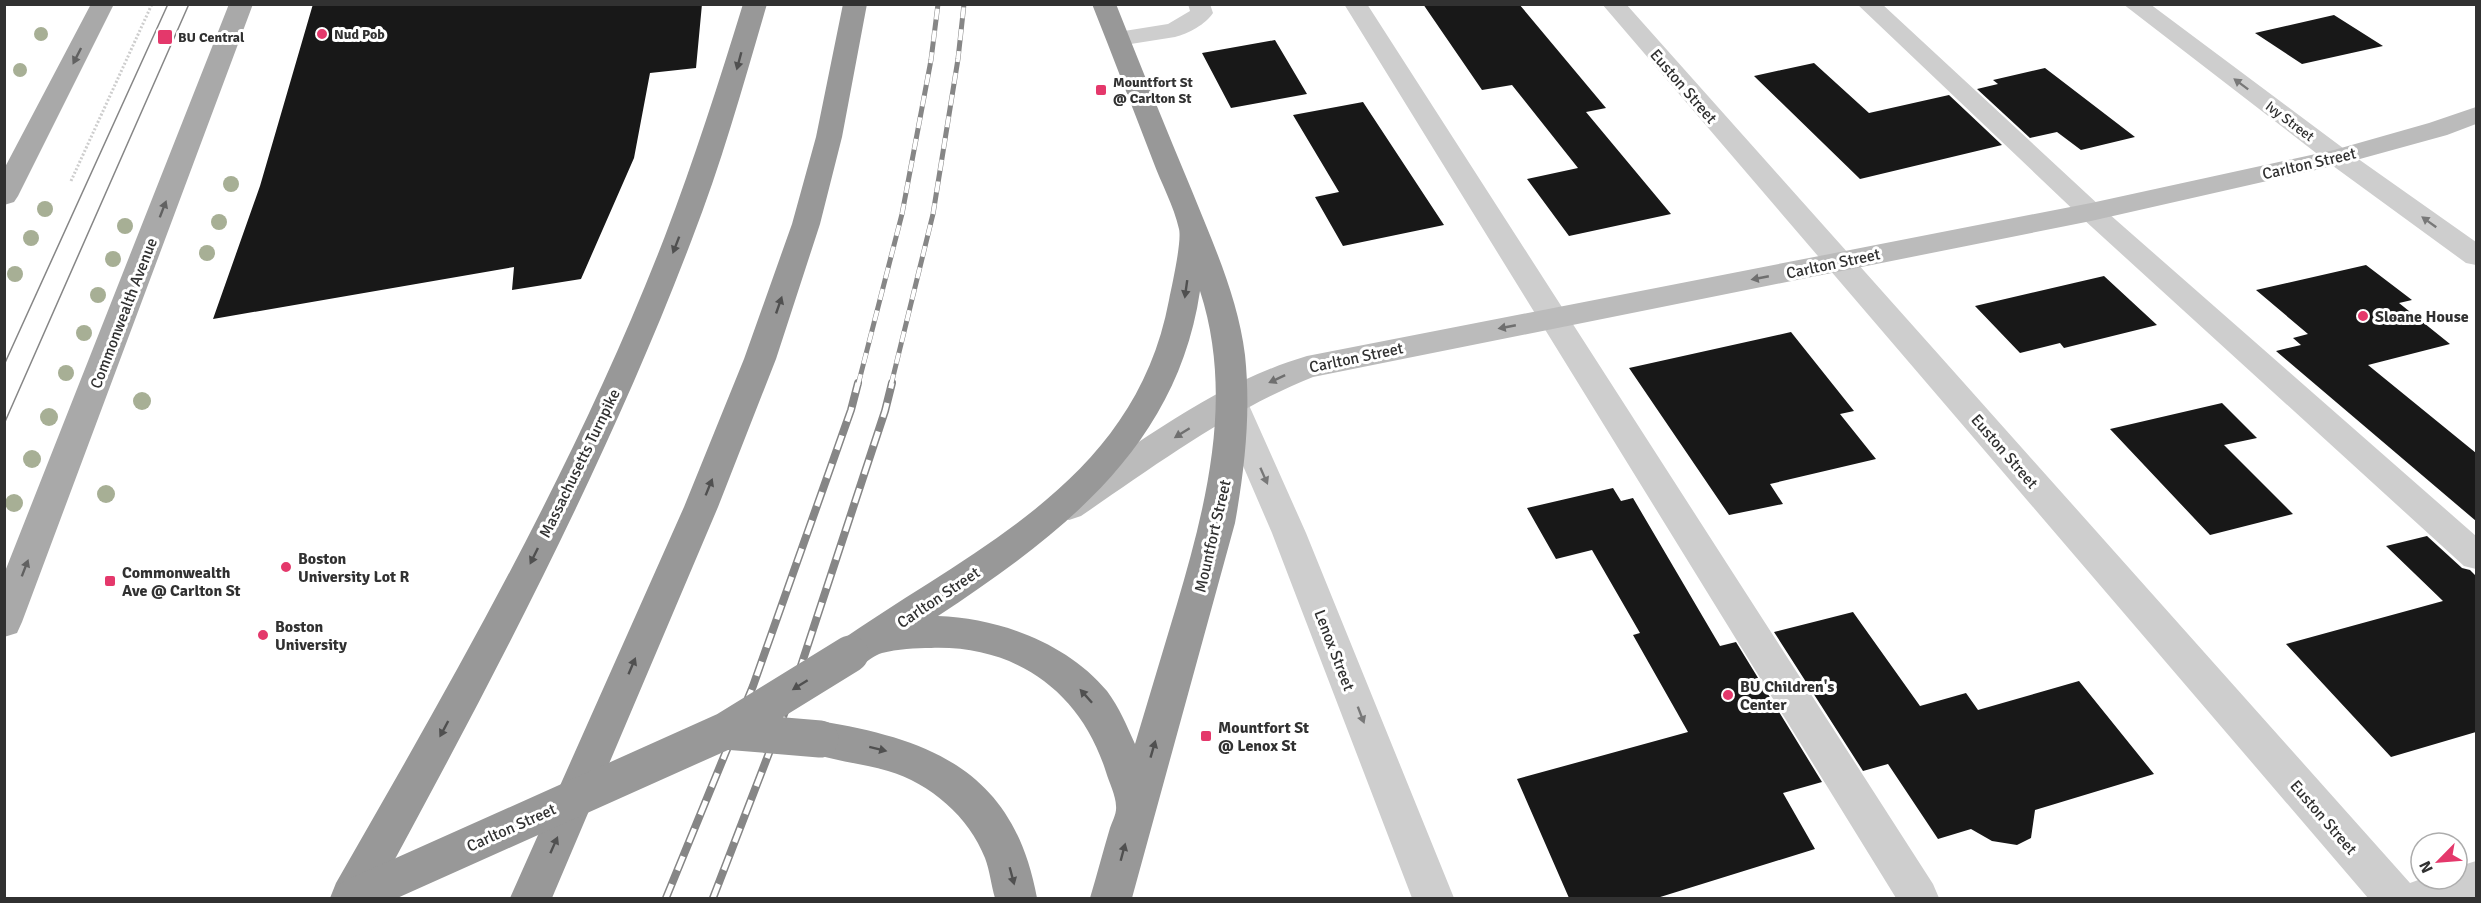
<svg xmlns="http://www.w3.org/2000/svg" width="2481" height="903" font-family="Signika,sans-serif">
<style>
.building{fill:#181818}
.lines{fill:none;stroke-linecap:round;stroke-linejoin:round}
.path{stroke:#cecece;stroke-width:3;stroke-dasharray:2 2;stroke-linecap:butt}
.lane{fill:#cecece;fill-rule:evenodd}
.street{fill:#cecece;fill-rule:evenodd}
.secondary{fill:#bbb;fill-rule:evenodd}
.primary{fill:#a9a9a9;fill-rule:evenodd}
.highway{fill:#989898;fill-rule:evenodd}
.tram{stroke:#868686;stroke-width:1.5}
.rail-far1-casing{stroke:#868686;stroke-width:5}
.rail-casing{stroke:#868686;stroke-width:8}
.rail-far1{stroke:#fff;stroke-width:4;stroke-dasharray:11;stroke-linecap:butt}
.rail{stroke:#fff;stroke-width:5;stroke-dasharray:15;stroke-linecap:butt}
.highway-bridge{stroke:#989898;stroke-width:37}
.tree{fill:#a7af95}
.oneway{fill:#616161}
.oneway2{fill:#505050}
.oneway3{fill:#787878}
.oneway4{fill:#6f6f6f}
.poi-dot{fill:#e4386b;stroke:#fff;stroke-width:2}
.labels{text-anchor:middle;stroke-width:6;stroke-linejoin:round;paint-order:stroke}
.far-poi-label{font-size:14px;font-weight:bold;fill:#313131;stroke:#fff;text-anchor:start}
.far-street-label{font-size:14px;fill:#313131;stroke:#fff}
.street-label{font-size:16px;fill:#313131;stroke:#fff}
.poi-label{font-size:16px;font-weight:bold;fill:#313131;stroke:#fff;text-anchor:start}
</style>
<rect width="100%" height="100%" fill="#fff"/>
<path class="building" d="M313,4H702L696,68L650,73L634,158L581,279L512,290L514,267L213,319L260,186Z
M1423,4H1519L1606,108L1586,112L1671,214L1569,236L1527,179L1578,168L1512,85L1482,90Z
M2334,15L2383,46L2302,64L2255,33Z
M1275,40L1307,94L1231,108L1202,53Z
M1814,63L1869,113L1949,95L2002,145L1860,179L1754,76Z
M2045,68L2135,137L2081,150L2057,132L2030,138L1977,89L1998,84L1993,80Z
M1363,102L1444,225L1343,246L1315,197L1339,192L1293,115Z
M2366,265L2412,300L2399,303L2450,344L2368,365L2476,453V521L2276,351L2301,345L2293,338L2308,334L2256,290Z
M2104,276L2157,325L2064,348L2060,343L2020,353L1975,306Z
M1791,332L1854,411L1840,414L1876,459L1770,484L1783,504L1729,515L1629,368Z
M2222,403L2257,438L2224,445L2293,514L2210,535L2110,429Z
M1613,488L1621,501L1633,498L1720,646L1736,642L1822,782L1783,793L1815,849L1657,898H1569L1517,779L1688,732L1633,635L1640,633L1592,550L1556,559L1527,508Z
M2427,536L2462,568L2470,570L2476,576V732L2391,757L2286,644L2443,601L2386,546Z
M1853,612L1920,706L1966,693L1978,710L2079,681L2154,774L2035,810L2031,838L2017,845L1992,841L1971,829L1938,839L1888,764L1863,771L1774,632Z"/>
<g class="lines">
<path class="path" d="M71,181L152,4"/>
<path class="lane" d="M1188,4H1210L1213,13C1206,24 1188,34 1175,37L1118,46L1110,44L1106,39L1110,34L1118,32L1168,24L1190,11Z
M1344,4H1367L1933,884L1939,898H1896Z
M1857,4H1882L2100,206L2476,536V569L2464,566L2082,218Z"/>
<path class="street" d="M1602,4H1626L2410,883L2421,879H2457V867L2476,861V898H2368Z
M2123,4H2150L2347,151L2476,242V265L2466,263L2329,163Z
M1232,391L1243,395L1248,403L1306,533L1454,898H1412L1272,533L1216,403L1221,395Z"/>
<path class="secondary" d="M2476,107V124L2447,135L2338,165L2091,221L1313,377C1228,411 1156,465 1081,516L1069,520L1057,516L1052,507L1057,498C1136,445 1215,383 1307,356L2091,203L2334,150L2429,123Z"/>
<path class="primary" d="M91,4H114L18,196L14,202L4,205V169Z
M229,4H253L22,622L17,633L4,637V574Z"/>
<path class="highway" d="M743,4H767C744,83 722,162 692,239C605,468 490,684 374,898H330L336,883C456,674 578,462 665,236C694,160 719,82 743,4Z
M843,4H867L842,137L820,224L776,359L718,507L552,898H510L684,507L744,359L792,224L816,137Z
M1092,4H1116C1141,67 1166,129 1192,191C1213,243 1238,298 1245,355C1251,412 1245,467 1235,523L1132,898H1090C1097,875 1103,851 1110,828C1112,822 1117,813 1116,806C1116,796 1109,782 1106,772C1081,692 1016,645 931,648C916,648 897,649 882,653C861,660 864,675 837,665L831,654L837,643C973,548 1135,482 1169,300C1172,285 1182,241 1179,229C1174,206 1161,183 1153,161C1133,109 1113,57 1092,4ZM1200,291C1234,396 1207,502 1177,604C1163,651 1149,697 1135,744C1127,726 1119,707 1107,691C1067,643 999,618 938,616C1062,534 1177,447 1200,291Z
M820,721C935,740 1014,773 1037,898H995C991,885 990,871 985,858C969,817 930,783 888,771C861,763 832,761 806,751L800,739L806,727Z"/>
<path class="tram" d="M4,365L168,4
M4,424L189,4"/>
<defs>
<path id="rail-far1" d="M858,385L902,214L931,60L938,4
M891,385L933,214L958,59L964,4"/>
<path id="rail" d="M666,898L753,686L851,410L858,383
M713,898L791,696L885,411L892,383"/>
</defs>
<use href="#rail-far1" class="rail-far1-casing"/>
<use href="#rail" class="rail-casing"/>
<use href="#rail-far1" class="rail-far1"/>
<use href="#rail" class="rail"/>
<path class="highway-bridge" d="M725,731L820,739
M352,898L725,731L850,654"/>
</g>
<g class="tree">
<circle cx="41" cy="34" r="7"/>
<circle cx="20" cy="70" r="7"/>
<circle cx="231" cy="184" r="8"/>
<circle cx="45" cy="209" r="8"/>
<circle cx="219" cy="222" r="8"/>
<circle cx="125" cy="226" r="8"/>
<circle cx="31" cy="238" r="8"/>
<circle cx="207" cy="253" r="8"/>
<circle cx="113" cy="259" r="8"/>
<circle cx="15" cy="274" r="8"/>
<circle cx="98" cy="295" r="8"/>
<circle cx="84" cy="333" r="8"/>
<circle cx="66" cy="373" r="8"/>
<circle cx="142" cy="401" r="9"/>
<circle cx="49" cy="417" r="9"/>
<circle cx="32" cy="459" r="9"/>
<circle cx="106" cy="494" r="9"/>
<circle cx="14" cy="503" r="9"/>
</g>
<defs><path id="oneway-solid" d="M-6-.8H1V-3.2L6.5 0L1 3.2V.8H-6Z" transform="scale(1.5)"/></defs>
<g class="oneway">
<use href="#oneway-solid" transform="translate(77 56) rotate(117)"/>
<use href="#oneway-solid" transform="translate(163 209) rotate(-69)"/>
<use href="#oneway-solid" transform="translate(25 568) rotate(-69)"/>
</g>
<g class="oneway2">
<use href="#oneway-solid" transform="translate(739 61) rotate(105)"/>
<use href="#oneway-solid" transform="translate(676 245) rotate(111)"/>
<use href="#oneway-solid" transform="translate(1186 289) rotate(98)"/>
<use href="#oneway-solid" transform="translate(779 305) rotate(-71)"/>
<use href="#oneway-solid" transform="translate(709 487) rotate(-68)"/>
<use href="#oneway-solid" transform="translate(534 556) rotate(116)"/>
<use href="#oneway-solid" transform="translate(632 666) rotate(-67)"/>
<use href="#oneway-solid" transform="translate(800 685) rotate(148)"/>
<use href="#oneway-solid" transform="translate(1086 696) rotate(-132)"/>
<use href="#oneway-solid" transform="translate(444 729) rotate(118)"/>
<use href="#oneway-solid" transform="translate(878 749) rotate(14)"/>
<use href="#oneway-solid" transform="translate(1153 749) rotate(-74)"/>
<use href="#oneway-solid" transform="translate(554 845) rotate(-66)"/>
<use href="#oneway-solid" transform="translate(1123 852) rotate(-75)"/>
<use href="#oneway-solid" transform="translate(1012 876) rotate(75)"/>
</g>
<g class="oneway3">
<use href="#oneway-solid" transform="translate(2241 84) rotate(-143)"/>
<use href="#oneway-solid" transform="translate(2429 222) rotate(-144)"/>
<use href="#oneway-solid" transform="translate(1264 476) rotate(66)"/>
<use href="#oneway-solid" transform="translate(1361 715) rotate(69)"/>
</g>
<g class="oneway4">
<use href="#oneway-solid" transform="translate(1760 278) rotate(169)"/>
<use href="#oneway-solid" transform="translate(1507 327) rotate(169)"/>
<use href="#oneway-solid" transform="translate(1277 379) rotate(155)"/>
<use href="#oneway-solid" transform="translate(1182 433) rotate(148)"/>
</g>
<g class="poi-dot">
<circle cx="322" cy="34" r="6"/>
<rect x="157" y="29" width="16" height="16" rx="3"/>
<rect x="1095" y="84" width="12" height="12" rx="3"/>
<circle cx="2363" cy="316" r="6"/>
<circle cx="286" cy="567" r="6"/>
<rect x="104" y="575" width="12" height="12" rx="3"/>
<circle cx="263" cy="635" r="6"/>
<circle cx="1728" cy="695" r="6"/>
<rect x="1200" y="730" width="12" height="12" rx="3"/>
</g>
<g class="labels">
<g class="far-poi-label">
<text x="334" y="39">Nud Pob</text>
<text x="178" y="42">BU Central</text>
<text x="1113" y="87">Mountfort St<tspan x="1113" dy="16">@ Carlton St</tspan></text>
</g>
<g class="far-street-label">
<text transform="translate(2290 121) rotate(37)" y="5">Ivy Street</text>
</g>
<g class="street-label">
<text transform="translate(1684 86) rotate(49)" y="6">Euston Street</text>
<text transform="translate(2309 163) rotate(-13)" y="6">Carlton Street</text>
<text transform="translate(1833 263) rotate(-12)" y="6">Carlton Street</text>
<text transform="translate(123 313) rotate(-69)" y="6">Commonwealth Avenue</text>
<text transform="translate(1356 357) rotate(-12)" y="6">Carlton Street</text>
<text transform="translate(2005 451) rotate(49)" y="6">Euston Street</text>
<text transform="translate(579 463) rotate(-64)" y="6">Massachusetts Turnpike</text>
<text transform="translate(1212 536) rotate(-77)" y="6">Mountfort Street</text>
<text transform="translate(938 597) rotate(-34)" y="6">Carlton Street</text>
<text transform="translate(1335 650) rotate(69)" y="6">Lenox Street</text>
<text transform="translate(2324 817) rotate(49)" y="6">Euston Street</text>
<text transform="translate(511 827) rotate(-24)" y="6">Carlton Street</text>
</g>
<g class="poi-label">
<text x="2375" y="322">Sloane House</text>
<text x="298" y="564">Boston<tspan x="298" dy="18">University Lot R</tspan></text>
<text x="122" y="578">Commonwealth<tspan x="122" dy="18">Ave @ Carlton St</tspan></text>
<text x="275" y="632">Boston<tspan x="275" dy="18">University</tspan></text>
<text x="1740" y="692">BU Children's<tspan x="1740" dy="18">Center</tspan></text>
<text x="1218" y="733">Mountfort St<tspan x="1218" dy="18">@ Lenox St</tspan></text>
</g>
</g>
<rect width="2481" height="903" fill="none" stroke="#313131" stroke-width="12"/>
<g transform="translate(2439 861) rotate(245)"><circle r="28" fill="#ffffff" stroke="#adadad" stroke-width="1.5"/>
<path d="M0-4.5L10 22L0 15L-10 22Z" fill="#e4386b"/>
<text y="-9" font-size="16" font-weight="bold" text-anchor="middle" fill="#313131">N</text>
</g>
</svg>
